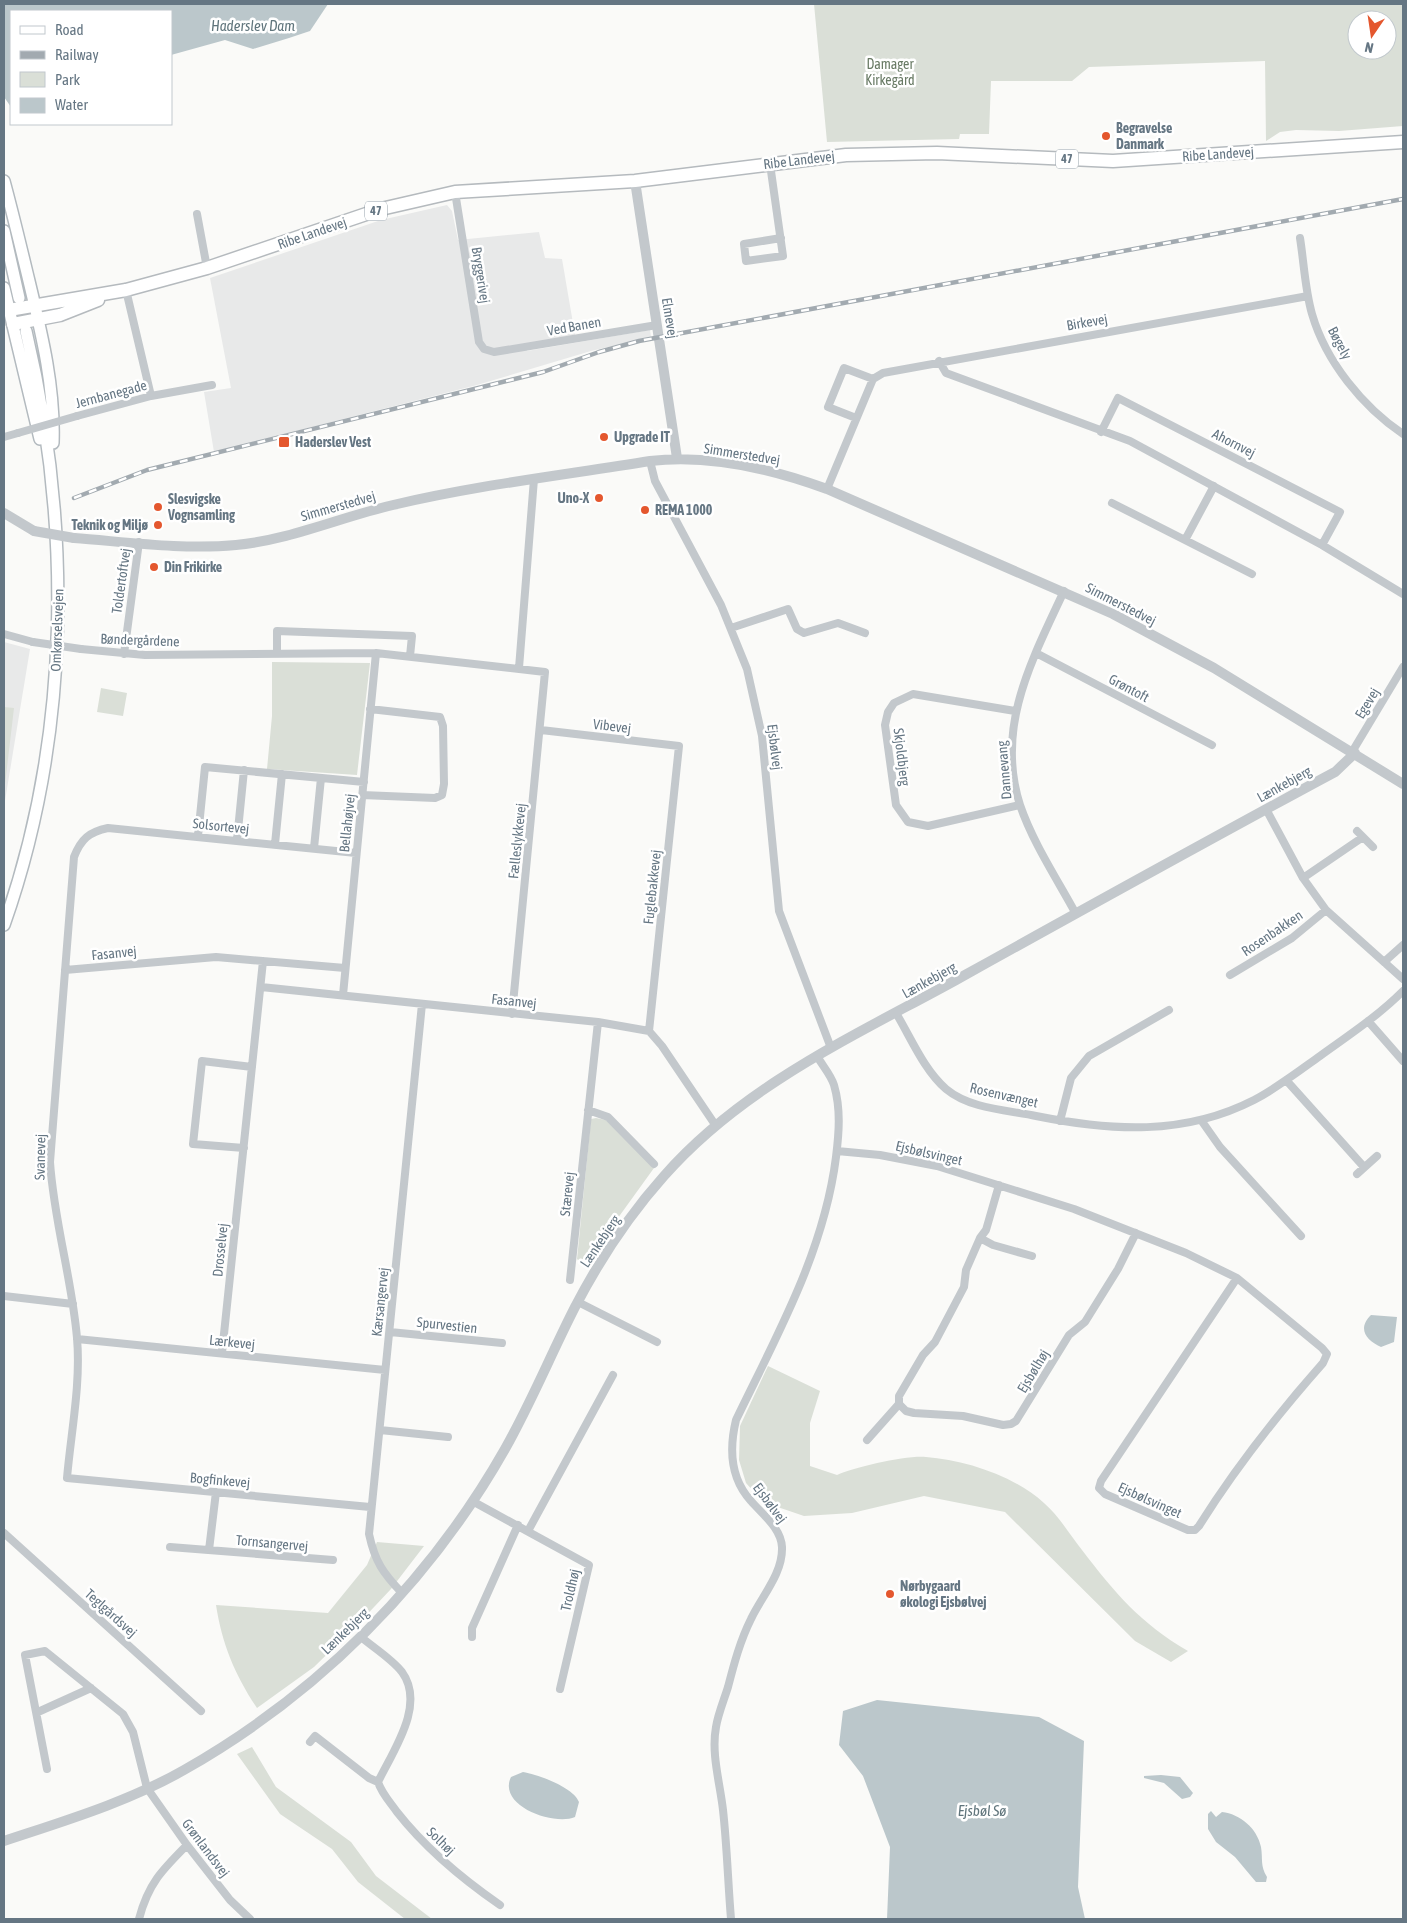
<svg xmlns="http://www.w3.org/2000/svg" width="1407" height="1923" font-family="'Asap Condensed',sans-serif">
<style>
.built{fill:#e8e9e9}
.green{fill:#dadfd7;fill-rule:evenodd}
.water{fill:#bbc7cb}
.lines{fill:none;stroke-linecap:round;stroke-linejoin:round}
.secondary-casing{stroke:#b3babf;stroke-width:14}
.primary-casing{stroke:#b5babe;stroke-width:15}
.minor{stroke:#c3c8cc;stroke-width:8}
.tertiary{stroke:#c3c8cc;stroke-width:10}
.secondary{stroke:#fff;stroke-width:11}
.primary{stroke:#fff;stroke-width:12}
.rail-casing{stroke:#a2aab0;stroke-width:4.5}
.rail{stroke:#fff;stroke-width:2.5;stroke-dasharray:8;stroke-linecap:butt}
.minor-bridge{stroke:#c3c8cc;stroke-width:8}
.tertiary-bridge{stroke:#c3c8cc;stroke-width:10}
.poi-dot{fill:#e4572e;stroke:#fff;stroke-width:2}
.labels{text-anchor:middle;stroke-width:5;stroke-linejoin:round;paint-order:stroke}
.shield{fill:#fff;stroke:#939fa8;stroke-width:1}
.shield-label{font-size:12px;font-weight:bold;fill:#657683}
.park-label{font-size:14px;fill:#687a64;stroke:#fff}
.poi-label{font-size:14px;font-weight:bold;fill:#657683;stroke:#fff;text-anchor:start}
.street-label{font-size:14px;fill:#657683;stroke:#fff}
.water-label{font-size:15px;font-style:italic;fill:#60757c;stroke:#fff}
</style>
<rect width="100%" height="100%" fill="#fafaf8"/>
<path class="built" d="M447,205L452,211L458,240L539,232L545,258L562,259L575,335L526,344L527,351L650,330L651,337L591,351L477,385L214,452L204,392L231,388L210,278L381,220Z
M4,642L30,649L4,807Z"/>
<path class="green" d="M814,4H1403V126L1339,131L1296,130L1280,132L1266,141L1265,61L1089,67L1072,81H991L989,134H960L959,139L827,142ZM1357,20H1387V50H1357Z
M272,662L370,663L357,775L267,769L272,716Z
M101,688L127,693L123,716L97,712Z
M4,707L14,708L4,793Z
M596,1118L606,1120L654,1168L584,1265L577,1259L591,1119Z
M768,1366L820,1391L810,1423V1466L837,1475C855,1467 907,1455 926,1457C965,1460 1015,1476 1044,1503C1059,1516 1070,1535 1082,1550C1115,1593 1140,1623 1188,1651L1171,1662L1135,1641L1005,1512L924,1496L852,1513L804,1516L763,1502L746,1483L739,1460L740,1426Z
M377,1542L424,1546L391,1589L359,1623L314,1667L257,1708C235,1675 222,1644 216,1605L328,1613L367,1565Z
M252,1747L276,1787L351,1842L376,1876L432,1919H405L358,1882L332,1849L280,1814L237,1754Z"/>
<path class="water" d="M4,4H328L310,31L289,38L253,49L225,40L171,55V11H11V107L4,97Z
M1371,1315L1397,1317L1394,1342L1381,1347C1366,1340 1357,1329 1371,1315Z
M877,1700L1039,1717L1084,1741L1078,1887L1085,1919H887L890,1847L863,1776L839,1745L843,1711Z
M523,1772C539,1775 573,1787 579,1802L575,1817C554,1826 497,1806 511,1777Z
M1161,1775L1180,1777L1193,1793L1190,1797L1182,1799L1164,1783L1144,1778V1776Z
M1211,1811L1216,1817L1222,1812C1240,1814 1257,1828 1261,1847C1263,1859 1260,1866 1267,1877L1266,1882H1256L1235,1857L1216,1842L1208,1829V1814Z"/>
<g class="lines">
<defs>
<path id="secondary" d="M4,181C13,214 21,248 29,281C42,335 55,388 53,443
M4,231L19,298
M4,288L40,439
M4,925C71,735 72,526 26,331"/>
<path id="primary" d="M9,310L126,290L207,268L381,209L455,192L635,181L846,155L937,153L1113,161L1403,142
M13,324L60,315L98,300"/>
</defs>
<use href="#secondary" class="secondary-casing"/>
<use href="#primary" class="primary-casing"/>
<path class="minor" d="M770,164L783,256L746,261L744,244L781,238
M455,192L479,342L484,349L494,352L657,325
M197,214L207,268
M1300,238C1304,263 1305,290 1312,314C1326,362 1363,407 1403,434
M126,290L151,396
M939,361L946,373L1130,441L1322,545L1403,594
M77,416L151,396L212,385
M856,418L828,407L844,368L873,379
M1101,432L1118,398L1340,512L1322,545
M4,437L18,433
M650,461L655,481L721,605L747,669L762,736L779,911L831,1048
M827,489L873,379L883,373L1308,296
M1112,503L1252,574
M1185,540L1214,486
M1064,591C1032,660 995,727 1020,805C1033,843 1057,879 1076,914
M731,628L788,609L797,629L804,633L838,623L865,633
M4,634L33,642
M81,649L145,655L376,653L545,672L512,1014
M277,653V631L412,636L410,656
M1036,653L1212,745
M124,654L139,542
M519,668L534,479
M1015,711L913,694L894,703L888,712L885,725L896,805L908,822L928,826L1020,805
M541,730L679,746L649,1031
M1352,752L1403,667
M362,795L435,798L442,795L444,784L443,726L440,717L370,709
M1266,809L1303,878L1326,910L1403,979
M1357,831L1373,847
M198,836L205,767L364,782
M237,840L244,770
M275,844L282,774
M314,848L321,778
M356,853L108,828C89,832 81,839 74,857L50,1162C54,1222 72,1279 77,1338C81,1384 71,1432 67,1478L370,1507
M1303,878L1363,837
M1384,962L1403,945
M65,970L216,957L345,968
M1230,975L1292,938L1326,910
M261,987L598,1022L649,1031L662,1046L716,1126
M343,995L376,653
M896,1013C911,1038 924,1070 946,1089C970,1109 1007,1110 1036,1116C1111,1131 1184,1136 1254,1100C1277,1088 1299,1071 1320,1056C1349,1035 1378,1016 1403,991
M1368,1021L1403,1061
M1286,1080L1364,1167
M588,1110L608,1117L654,1164
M1201,1120L1220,1147L1301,1236
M1060,1121L1071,1078L1089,1056L1169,1010
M244,1148L193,1144L202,1061L252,1067
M837,1151L880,1155L937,1166L1074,1209L1186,1253L1237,1278L1322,1348L1327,1354L1323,1363C1277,1415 1236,1467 1199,1526L1195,1530H1188L1105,1494L1099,1488L1101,1481L1237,1278
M1357,1174L1377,1156
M999,1185L986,1230L980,1238L966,1270L964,1287L935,1342L923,1355L899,1396V1404L906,1411L914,1413L963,1416L1003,1425L1011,1424L1016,1421L1069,1335L1085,1322L1118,1269L1136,1233
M980,1238L993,1245L1032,1256
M570,1280L598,1022
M4,1296L73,1304
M578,1302L657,1342
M390,1332L502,1343
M77,1339L385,1370
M222,1353L263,961
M380,1430L448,1437
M867,1440L899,1404
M474,1502L589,1565L560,1689
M528,1531L613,1375
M4,1533L201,1711
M170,1547L333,1560
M209,1550L216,1492
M402,1593C383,1573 375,1562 369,1534L422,1004
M361,1637C374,1648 392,1659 402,1672C426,1705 393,1751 378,1782C382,1794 390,1802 397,1812C426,1849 461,1878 500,1905
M472,1637V1628L518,1525
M38,1712L91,1688
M310,1742L315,1736L369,1778L378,1782
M47,1769L25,1655L45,1651L123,1714L133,1732L147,1788L187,1845L230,1900L250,1919
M139,1919C148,1884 162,1870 187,1845
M731,1919C728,1883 727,1846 723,1810C720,1783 711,1754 716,1727C718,1714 724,1700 728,1687C734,1664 740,1641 751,1619C761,1597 783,1574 782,1547C781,1528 763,1515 751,1501C730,1478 729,1449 736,1420C777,1335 824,1252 836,1157C839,1133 841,1109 834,1085C831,1075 822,1065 817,1056"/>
<path class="tertiary" d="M635,181L677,458
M4,513L34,531
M74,538C127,542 183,550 236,545C290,540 341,517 393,505C478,485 564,475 650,461C710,454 770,468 827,489L1113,614L1214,668L1403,784
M4,1841C64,1821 128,1802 184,1770C318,1694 429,1583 505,1449C531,1403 551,1354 575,1307C599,1261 630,1214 664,1176C743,1086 854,1036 956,980C1082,910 1208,840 1335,772L1355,753"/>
<use href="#secondary" class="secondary"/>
<use href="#primary" class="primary"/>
<defs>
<path id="rail" d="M74,498L147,470L543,372L599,352L639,341L1403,199"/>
</defs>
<use href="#rail" class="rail-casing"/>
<use href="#rail" class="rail"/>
<path class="minor-bridge" d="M18,433L77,416
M33,642L81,649"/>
<path class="tertiary-bridge" d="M34,531L74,538"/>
</g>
<g class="poi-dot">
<circle cx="1106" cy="136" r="5"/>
<circle cx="604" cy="437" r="5"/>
<rect x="278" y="436" width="12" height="12" rx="2.5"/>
<circle cx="599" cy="498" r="5"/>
<circle cx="158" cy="507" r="5"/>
<circle cx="645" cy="510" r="5"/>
<circle cx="158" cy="525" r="5"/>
<circle cx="154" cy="567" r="5"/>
<circle cx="890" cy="1594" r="5"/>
</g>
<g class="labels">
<g class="shield">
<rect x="1056" y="149.5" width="22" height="19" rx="4"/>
<rect x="365" y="201.5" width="22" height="19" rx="4"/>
</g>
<g class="shield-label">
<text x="1067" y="163">47</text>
<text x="376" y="215">47</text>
</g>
<g class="park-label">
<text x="890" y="69">Damager<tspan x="890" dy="16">Kirkegård</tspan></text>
</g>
<g class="poi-label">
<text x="1116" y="133">Begravelse<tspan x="1116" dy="16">Danmark</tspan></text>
<text x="614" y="442">Upgrade IT</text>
<text x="295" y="447">Haderslev Vest</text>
<text x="589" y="503" text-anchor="end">Uno-X</text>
<text x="168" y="504">Slesvigske<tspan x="168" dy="16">Vognsamling</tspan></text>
<text x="655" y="515">REMA 1000</text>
<text x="148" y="530" text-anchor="end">Teknik og Miljø</text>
<text x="164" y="572">Din Frikirke</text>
<text x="900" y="1591">Nørbygaard<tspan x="900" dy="16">økologi Ejsbølvej</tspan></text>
</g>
<g class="street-label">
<text transform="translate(1218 154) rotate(-4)" y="5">Ribe Landevej</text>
<text transform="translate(799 160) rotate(-7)" y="5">Ribe Landevej</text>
<text transform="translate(312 233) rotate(-19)" y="5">Ribe Landevej</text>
<text transform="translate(481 275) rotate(81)" y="5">Bryggerivej</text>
<text transform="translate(670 318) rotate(81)" y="5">Elmevej</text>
<text transform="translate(1087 322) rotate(-10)" y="5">Birkevej</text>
<text transform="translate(574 326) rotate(-10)" y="5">Ved Banen</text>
<text transform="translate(1340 343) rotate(62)" y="5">Bøgely</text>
<text transform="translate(111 394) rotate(-15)" y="5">Jernbanegade</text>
<text transform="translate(1234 443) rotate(27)" y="5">Ahornvej</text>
<text transform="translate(742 454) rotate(9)" y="5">Simmerstedvej</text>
<text transform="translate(338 506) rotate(-16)" y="5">Simmerstedvej</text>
<text transform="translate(121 581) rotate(-82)" y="5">Toldertoftvej</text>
<text transform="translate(1121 604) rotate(27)" y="5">Simmerstedvej</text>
<text transform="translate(57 630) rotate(-88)" y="5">Omkørselsvejen</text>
<text transform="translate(140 640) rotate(2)" y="5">Bøndergårdene</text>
<text transform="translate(1129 688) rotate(28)" y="5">Grøntoft</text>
<text transform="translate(1367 703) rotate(-59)" y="5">Egevej</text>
<text transform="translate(612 726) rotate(7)" y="5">Vibevej</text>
<text transform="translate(775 747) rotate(83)" y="5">Ejsbølvej</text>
<text transform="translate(902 757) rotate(83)" y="5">Skjoldbjerg</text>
<text transform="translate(1004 770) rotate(-95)" y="5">Dannevang</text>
<text transform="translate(1284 784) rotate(-29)" y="5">Lænkebjerg</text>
<text transform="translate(347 823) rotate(-84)" y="5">Bellahøjvej</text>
<text transform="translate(221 826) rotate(6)" y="5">Solsortevej</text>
<text transform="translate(517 841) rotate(-84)" y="5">Fælleslykkevej</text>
<text transform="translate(652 887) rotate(-84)" y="5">Fuglebakkevej</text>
<text transform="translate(1272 933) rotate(-34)" y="5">Rosenbakken</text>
<text transform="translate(114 953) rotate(-6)" y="5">Fasanvej</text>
<text transform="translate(929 980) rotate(-29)" y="5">Lænkebjerg</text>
<text transform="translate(514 1001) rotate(6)" y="5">Fasanvej</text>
<text transform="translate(1004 1095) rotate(13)" y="5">Rosenvænget</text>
<text transform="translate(929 1153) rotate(13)" y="5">Ejsbølsvinget</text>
<text transform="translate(40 1157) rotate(-89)" y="5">Svanevej</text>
<text transform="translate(567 1194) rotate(-84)" y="5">Stærevej</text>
<text transform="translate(600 1241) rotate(-56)" y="5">Lænkebjerg</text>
<text transform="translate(220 1250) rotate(-84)" y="5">Drosselvej</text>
<text transform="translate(380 1302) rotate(-84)" y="5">Kærsangervej</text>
<text transform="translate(447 1325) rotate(6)" y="5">Spurvestien</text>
<text transform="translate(232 1342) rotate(6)" y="5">Lærkevej</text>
<text transform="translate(1033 1371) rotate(-59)" y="5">Ejsbølhøj</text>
<text transform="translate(220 1480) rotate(5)" y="5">Bogfinkevej</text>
<text transform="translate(1150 1500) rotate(24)" y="5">Ejsbølsvinget</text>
<text transform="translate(770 1503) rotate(53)" y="5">Ejsbølvej</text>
<text transform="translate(272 1543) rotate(5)" y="5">Tornsangervej</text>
<text transform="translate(570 1590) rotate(-77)" y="5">Troldhøj</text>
<text transform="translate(111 1613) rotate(42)" y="5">Teglgårdsvej</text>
<text transform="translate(345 1631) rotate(-44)" y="5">Lænkebjerg</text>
<text transform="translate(441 1841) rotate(44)" y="5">Solhøj</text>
<text transform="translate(206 1848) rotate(53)" y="5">Grønlandsvej</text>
</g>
<g class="water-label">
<text x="253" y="31">Haderslev Dam</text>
<text x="982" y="1816">Ejsbøl Sø</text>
</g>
</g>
<rect width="1407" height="1923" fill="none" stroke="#657683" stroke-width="10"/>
<rect x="10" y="10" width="162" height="115" fill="#ffffff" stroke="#c1c8cd"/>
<rect x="20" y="26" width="25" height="8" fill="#ffffff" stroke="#c1c8cd"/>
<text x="55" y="35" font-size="15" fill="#657683">Road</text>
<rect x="20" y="51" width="25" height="8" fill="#a2aab0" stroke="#c1c8cd"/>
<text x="55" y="60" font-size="15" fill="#657683">Railway</text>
<rect x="20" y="72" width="25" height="15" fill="#dadfd7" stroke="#c1c8cd"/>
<text x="55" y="85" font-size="15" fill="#657683">Park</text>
<rect x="20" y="98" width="25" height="15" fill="#bbc7cb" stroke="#c1c8cd"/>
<text x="55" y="110" font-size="15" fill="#657683">Water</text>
<g transform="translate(1372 35) rotate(193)"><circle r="24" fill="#ffffff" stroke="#c1c8cd"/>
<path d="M0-4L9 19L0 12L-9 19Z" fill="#e4572e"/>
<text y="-8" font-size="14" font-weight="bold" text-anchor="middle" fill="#657683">N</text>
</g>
</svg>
